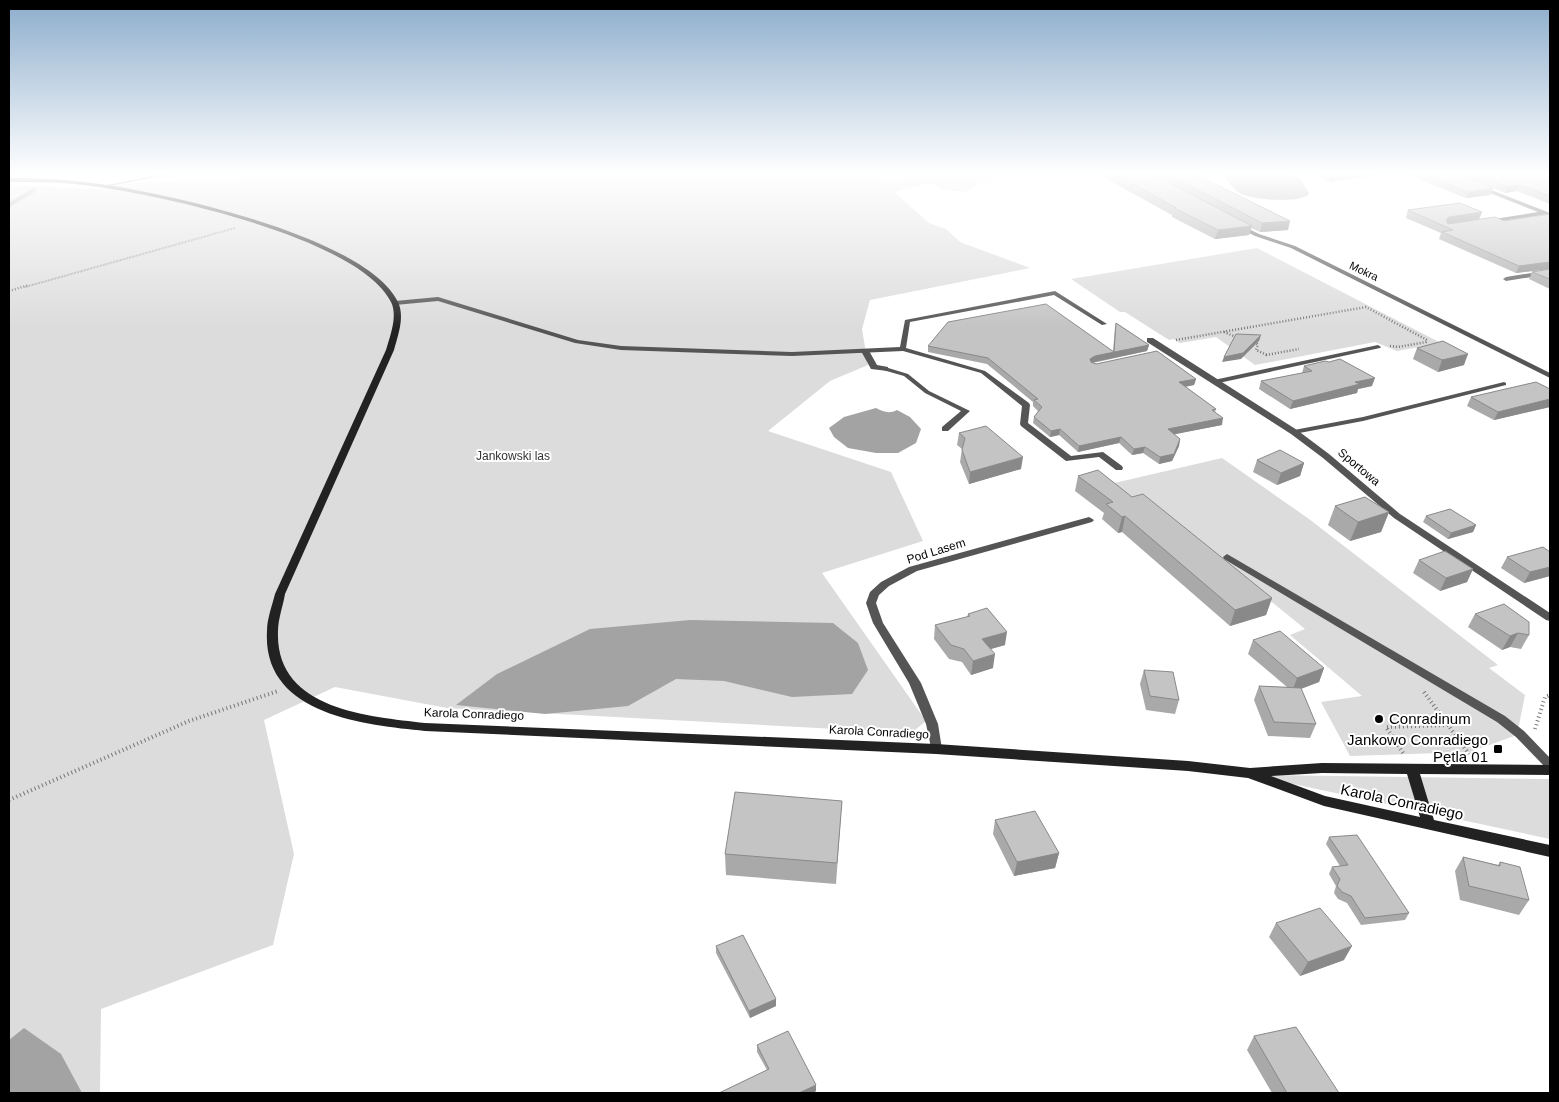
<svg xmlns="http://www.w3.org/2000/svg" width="1559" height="1102" font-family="Arial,sans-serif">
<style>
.green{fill:#dcdcdc}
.water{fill:#a3a3a3}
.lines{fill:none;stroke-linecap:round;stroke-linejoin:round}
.stream{stroke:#a3a3a3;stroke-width:4}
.path-far2{stroke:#777;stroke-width:2;stroke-dasharray:0.5 1;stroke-linecap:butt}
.path-far1{stroke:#777;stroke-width:2.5;stroke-dasharray:1 2;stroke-linecap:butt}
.path{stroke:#777;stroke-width:4;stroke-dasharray:1 3;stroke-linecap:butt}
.lane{fill:#555;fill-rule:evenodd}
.street{fill:#555;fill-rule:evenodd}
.secondary{fill:#222;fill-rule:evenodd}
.wall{fill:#a9a9a9}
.shaded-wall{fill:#898989}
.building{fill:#c4c4c4;stroke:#898989}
.poi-dot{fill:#000;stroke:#fff;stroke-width:2}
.labels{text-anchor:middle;stroke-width:4;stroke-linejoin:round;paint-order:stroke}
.far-street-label{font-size:11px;fill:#000;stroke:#fff}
.park-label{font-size:12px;fill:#333;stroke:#fff}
.street-label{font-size:12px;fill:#000;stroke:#fff}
.near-poi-label{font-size:15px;fill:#000;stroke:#fff;text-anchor:start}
.near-street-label{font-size:15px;fill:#000;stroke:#fff}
</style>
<rect width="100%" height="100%" fill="#fff"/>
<path class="green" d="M262,174H879L884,179L926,174H998L994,180L978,184L966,192L942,189L930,183L894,192L929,223L946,229L960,242L1030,268L870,300L862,329L868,365L830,381L768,431L891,472L923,541L822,573L926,721L911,733L447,708L335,687L264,720L294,854L273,945L101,1009L100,1093H9V185L100,189L129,183L224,179Z
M1257,248L1441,343L1397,351L1375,342L1255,365L1216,337L1180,343L1174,339L1169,340L1125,312H1120L1071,279Z
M1222,458L1309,519L1498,665L1489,668L1525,695L1517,735L1470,752L1350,756L1321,702L1362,696L1290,635L1305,629L1204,547L1129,498L1110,484Z
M1270,775L1550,779V839L1270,779Z"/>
<path class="water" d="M1222,174H1288L1301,179L1309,194C1300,204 1248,200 1238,192C1232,187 1227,180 1222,174Z
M876,408C884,412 889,414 897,410L910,417L921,429L916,443L898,453H876L848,448L834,437L829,428L844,417Z
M690,620L833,623L858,643L868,670L852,694L792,697L724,681L676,679L628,706L545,714L456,705L497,674L590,629Z
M24,1028L61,1054L82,1093H9V1040Z"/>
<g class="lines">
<path class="stream" d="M9,205L34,190"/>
<path class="path-far2" d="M25,287L235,228"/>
<path class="path-far1" d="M9,291L29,285
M1224,332L1236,337
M1176,340L1366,307L1427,340L1426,342L1398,347L1390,346
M1255,341L1258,345L1256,350L1267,355
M1266,355L1299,349"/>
<path class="path" d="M1424,692L1469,754
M1535,729L1545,697L1550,695
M1403,753L1386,727L1448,725
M9,800L189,721L278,691"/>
<path class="lane" d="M162,174H173L104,187L102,186Z
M1055,291L1107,324L1102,325L1054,295L910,322L906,348L985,371L1029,403L1030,405L1028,423L1071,456L1103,452L1122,466L1123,468L1122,470H1116L1099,457L1066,461L1021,426L1020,424L1022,406L981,373L903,351L792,356L621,350L575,343L438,301L395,305L392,303L395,301L438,297L578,340L621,346L792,352L900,347L905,320Z
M1378,345L1381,347L1380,348L1214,384L1211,382L1214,380Z
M885,367L908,374L929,391L970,411L948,431H942V427L961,411L925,393L904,376L883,370L882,369Z
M1504,382L1506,383V385L1363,421L1294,434L1290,432L1294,430L1363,417Z
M1227,554L1505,716L1524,731L1550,758V769L1546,768L1516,737L1497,722L1224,559L1223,557Z"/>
<path class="street" d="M9,174H16L9,178Z
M1477,186H1481L1550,213V217L1544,215L1486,223L1485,222L1488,220L1538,212L1477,188Z
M1239,224L1259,234L1295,246L1550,373V378L1291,248L1255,236L1237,227L1236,226Z
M1550,270V274L1506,281L1503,279L1506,277Z
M1147,338H1153L1297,430L1329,454L1400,514L1550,613V621L1546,620L1394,518L1323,458L1291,434L1147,342Z
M862,349H868L877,365L888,367V371L871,369L861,351Z
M1089,517L1094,520L1092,522L917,571L889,586L879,595L876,603L883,623L921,683L938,724L942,749L940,752L936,754L932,752L926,724L909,683L873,623L866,603L870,592L881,582L909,567Z"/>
<path class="secondary" d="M9,178C37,178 65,179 93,183C162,192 366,236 398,302C405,317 398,335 394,350L285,594C283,606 278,619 278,631C275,710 368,716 425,723L936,744L1188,761L1250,768L1322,763L1550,765V775L1420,774L1434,820L1550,845V857L1324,806L1248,778L1188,771L936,754L425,731C364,725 262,715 267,631C267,619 272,606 275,594L386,350C390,336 398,316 391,302C359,238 161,195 92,186C65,182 37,182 9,182ZM1322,773L1407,774L1420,817L1325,796L1271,776Z"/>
</g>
<path class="wall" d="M1101,174H1195L1288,230L1260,232L1251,228L1249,235L1215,239L1172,217V215L1101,176Z
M1312,174H1383L1330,182Z
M1406,174H1550V204L1517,191L1505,193L1493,188L1490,195L1466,198Z
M1408,210L1482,212L1479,219L1504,221L1550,269L1516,273L1439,239L1441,233L1406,218Z
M1550,269V289L1529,279L1532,272Z
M1116,323L1149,345L1147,351L1093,363L1096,364L1196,379L1194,385L1185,387L1216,409L1215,412L1222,425L1174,434L1180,439L1179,446L1172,461L1159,464L1143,453L1132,455L1119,443L1078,452L1059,435L1050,437L1033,423L1034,417L1038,411L1033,406V402L987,364L928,352V346L1113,351L1115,328Z
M1417,348L1464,365L1438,372L1413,359Z
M1304,366L1372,386L1358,389L1357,393L1290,409L1259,389L1261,381L1302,373Z
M1550,389V407L1494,420L1467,406L1471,397Z
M959,433L1021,469L969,484L960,462L962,449L957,445Z
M1257,460L1304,463L1300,476L1277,485L1253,472Z
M1078,476L1132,497L1272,598L1266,615L1230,626L1122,532L1118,533L1102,519L1104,513L1075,491Z
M1335,506L1389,512L1381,532L1350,541L1328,525Z
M1426,516L1476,525L1473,532L1448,539L1423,522Z
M1550,552V576L1524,583L1501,568L1507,557Z
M1419,560L1473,569L1467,582L1440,591L1413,573Z
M968,614L1005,645L991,649L993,668L971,675L962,662L949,659L934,639L935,625L967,617Z
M1475,614L1529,635L1521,649L1510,647L1502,650L1468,627Z
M1253,640L1324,668L1319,682L1301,689L1316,724L1310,738L1268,736L1254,700L1259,686L1287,687L1248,654Z
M1144,670L1179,700L1175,714L1146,710L1140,684Z
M842,801L836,884L726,875L725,854Z
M995,820L1059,853L1055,868L1014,876L993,834Z
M1329,837L1409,913L1405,920L1361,925L1347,903L1338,899L1334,893L1336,886L1329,874L1332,867L1340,866L1326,844Z
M1463,857L1498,865L1500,862L1529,900L1519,915L1460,900L1455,871Z
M1276,923L1344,960L1300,976L1269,937Z
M716,946L776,999V1006L750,1018L716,953Z
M1254,1036L1339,1093H1272L1247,1050Z
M757,1045L816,1091L813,1093H719L767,1070L757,1052Z"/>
<path class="shaded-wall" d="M1339,174H1383L1330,182L1332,175Z
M1519,185L1517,191L1505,193L1507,186Z
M1493,188L1490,195L1466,198L1469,192Z
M1482,212L1479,219L1446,224V220L1449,217Z
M1290,221L1288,230L1260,232L1262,223Z
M1252,226L1249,235L1215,239L1218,230Z
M1550,256V269L1516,273L1519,266Z
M1261,335L1259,341L1241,359L1222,362L1224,357Z
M1149,345L1147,351L1094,362L1089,365L1090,359L1095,356Z
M1468,354L1464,365L1438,372L1442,360Z
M1375,378L1372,386L1358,389L1357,393L1290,409L1293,401L1355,382Z
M1196,379L1194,385L1177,388L1179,382Z
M1550,399V407L1494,420L1498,412Z
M1223,418L1222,425L1166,436L1168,429Z
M1060,429L1059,435L1050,437L1051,431Z
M1121,437L1119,443L1078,452L1079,446Z
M1180,439L1179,446L1172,461L1159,464L1160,457Z
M1145,447L1143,453L1132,455L1134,449Z
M1023,457L1021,469L969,484L970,472Z
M1304,463L1300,476L1277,485L1281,473Z
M1389,512L1381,532L1350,541L1358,522Z
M1125,516L1122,532L1118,533L1122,517Z
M1476,525L1473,532L1448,539L1451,533Z
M1550,567V576L1524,583L1530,572Z
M1473,569L1467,582L1440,591L1446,578Z
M1272,598L1266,615L1230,626L1235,610Z
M1007,632L1005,645L980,652L982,639Z
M1518,633L1510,647L1502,650L1510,636Z
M995,654L993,668L971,675L973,661Z
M1324,668L1319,682L1292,692L1297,678Z
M1059,853L1055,868L1014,876L1017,862Z
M1352,946L1344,960L1300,976L1308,962Z
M776,999V1006L750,1018L749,1011Z
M816,1085V1091L813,1093H799Z"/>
<path class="building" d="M1115,174H1152L1252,226L1218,230L1174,208H1176Z
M1167,174H1195L1290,221L1262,223Z
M1424,174H1460L1493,188L1469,192Z
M1476,174H1550V196L1519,185L1507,186Z
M1460,203L1482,212L1449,217L1446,220L1448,224L1495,217L1504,221L1550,214V262L1519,266L1442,232L1453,230L1408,210Z
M1550,269V279L1532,272Z
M1046,304L1114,352L1116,323L1149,345L1095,356L1090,359L1091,362L1096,364L1157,351L1196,379L1179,382L1216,409L1212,410L1223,418L1168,429L1180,439L1174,454L1160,457L1145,447L1134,449L1121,437L1079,446L1060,429L1051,431L1034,417L1042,407L1034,400L1038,399L988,358L928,346L948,322Z
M1236,334L1261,335L1243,353L1224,357Z
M1443,341L1468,354L1442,360L1417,348Z
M1340,359L1375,378L1355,382L1360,384L1293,401L1261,381L1312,371L1304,366L1325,361L1329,362Z
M1536,382L1550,389V399L1498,412L1471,397Z
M986,426L1023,457L970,472L962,450L965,438L959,433Z
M1280,450L1304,463L1281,473L1257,460Z
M1098,470L1132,497L1143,494L1272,598L1235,610L1125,516L1122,517L1106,504L1113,502L1078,476Z
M1365,497L1389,512L1358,522L1335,506Z
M1450,509L1476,525L1451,533L1426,516Z
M1543,547L1550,552V567L1530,572L1507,557Z
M1445,551L1473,569L1446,578L1419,560Z
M1504,604L1529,622V635L1518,633L1510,636L1475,614Z
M987,608L1007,632L982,639L995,654L973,661L964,649L951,645L935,625L970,616L968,614Z
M1280,631L1324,668L1297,678L1253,640Z
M1144,670L1173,672L1179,700L1150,696Z
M1259,686L1301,688L1316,724L1274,722Z
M735,792L842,801L837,863L725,854Z
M1035,811L1059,853L1017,862L995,820Z
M1357,835L1409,913L1365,918L1351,896L1342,892L1337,886L1340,879L1332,867L1348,865L1329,837Z
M1463,857L1500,866V862L1520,867L1529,900L1469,886Z
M1320,908L1352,946L1308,962L1276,923Z
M743,935L776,999L749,1011L716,946Z
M1296,1027L1339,1093H1287L1254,1036Z
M788,1031L816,1085L799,1093H719L769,1069L757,1045Z"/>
<linearGradient id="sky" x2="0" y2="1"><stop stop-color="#8cadcc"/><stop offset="0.53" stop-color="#fff"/><stop offset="1" stop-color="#fff" stop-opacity="0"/></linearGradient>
<rect width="1559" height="328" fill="url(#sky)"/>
<g class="poi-dot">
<circle cx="1379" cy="719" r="5"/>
<rect x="1493" y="744" width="10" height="10" rx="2.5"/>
</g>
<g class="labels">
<g class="far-street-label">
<text transform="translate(1364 271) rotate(26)" y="4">Mokra</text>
</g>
<g class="park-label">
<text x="513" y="460">Jankowski las</text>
</g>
<g class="street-label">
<text transform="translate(1359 467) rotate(40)" y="4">Sportowa</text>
<text transform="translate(936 551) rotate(-17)" y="4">Pod Lasem</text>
<text transform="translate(474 714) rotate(2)" y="4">Karola Conradiego</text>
<text transform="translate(879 732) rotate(3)" y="4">Karola Conradiego</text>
</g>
<g class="near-poi-label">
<text x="1389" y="724">Conradinum</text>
<text x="1488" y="745" text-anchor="end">Jankowo Conradiego<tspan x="1488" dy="17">Pętla 01</tspan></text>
</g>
<g class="near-street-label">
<text transform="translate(1402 802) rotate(12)" y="5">Karola Conradiego</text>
</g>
</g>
<rect width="1559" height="1102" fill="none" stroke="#000000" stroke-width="20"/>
</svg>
